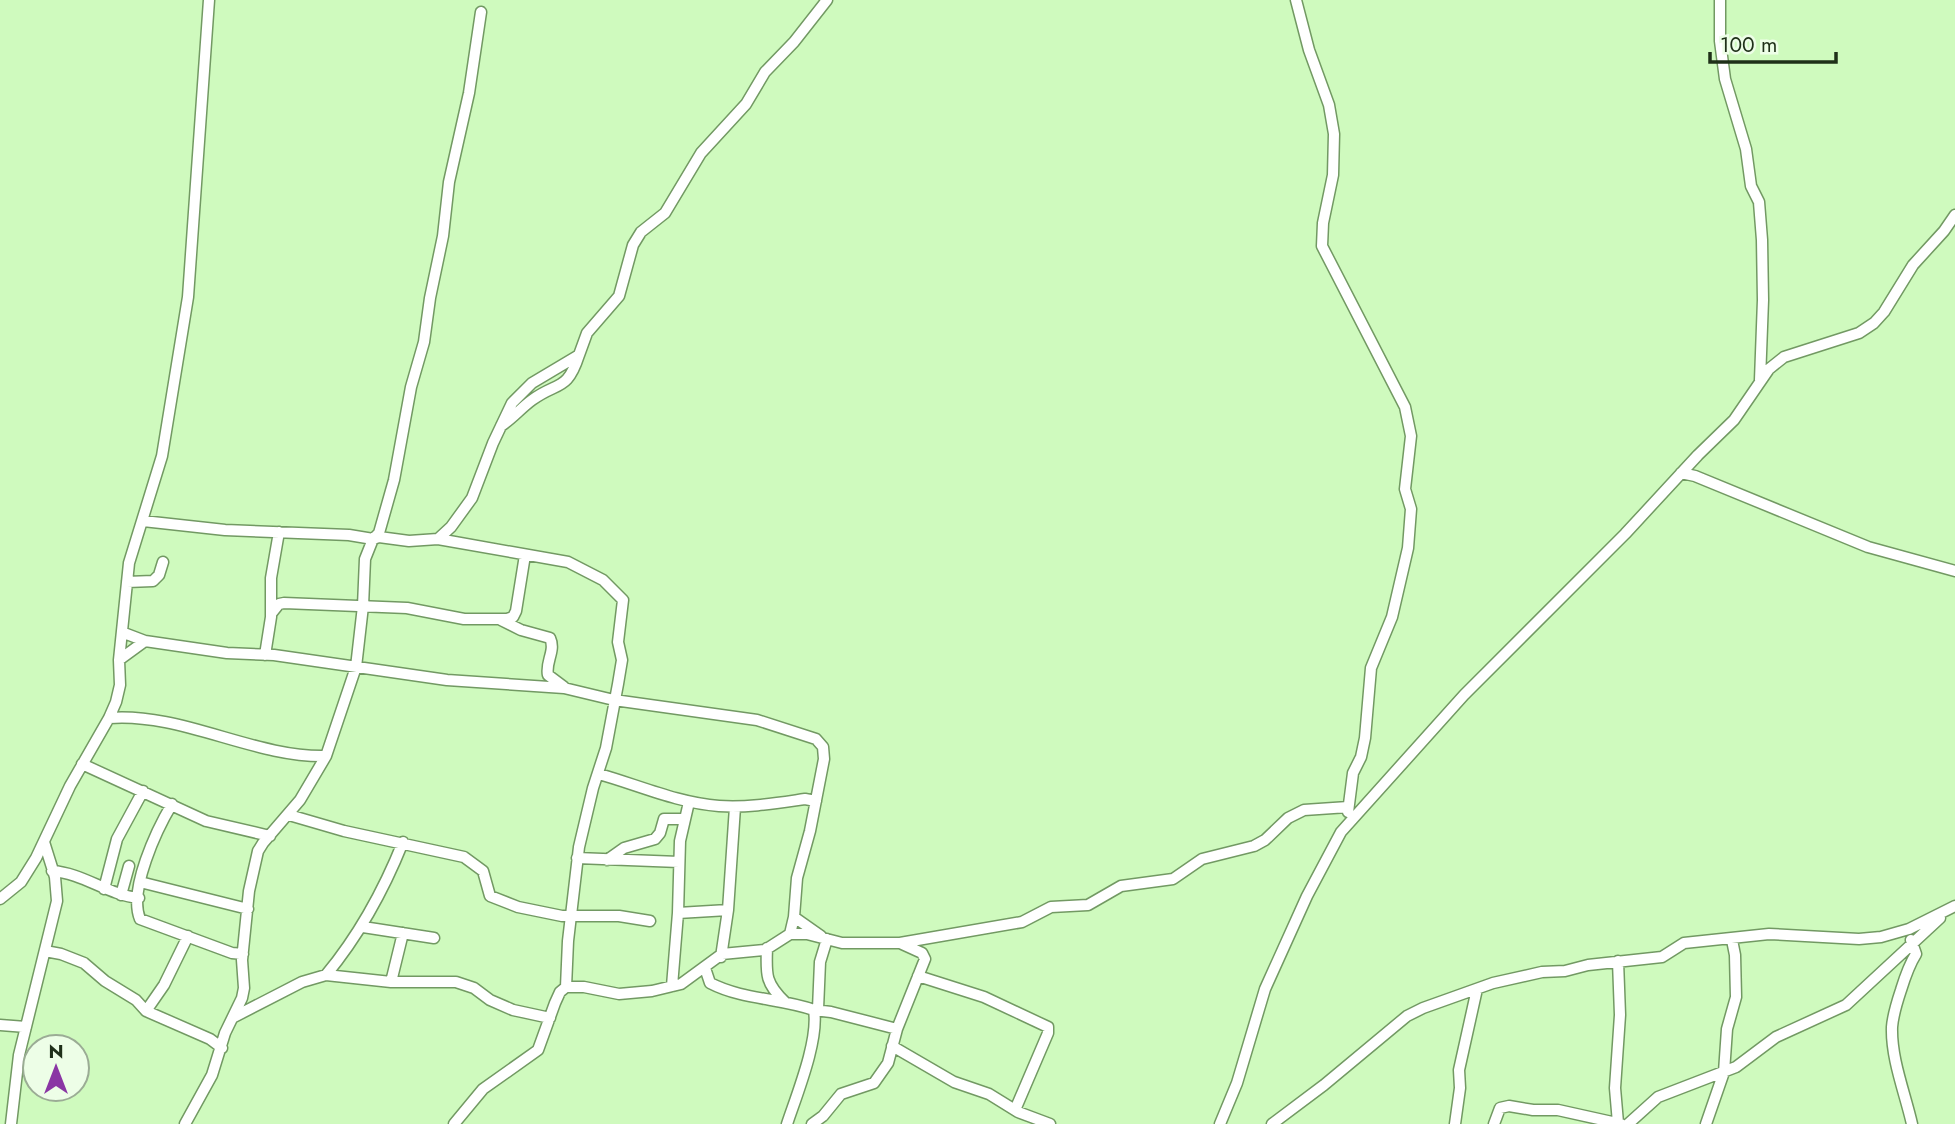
<svg xmlns="http://www.w3.org/2000/svg" width="1955" height="1124" font-family="Jost,sans-serif">
<style>
.lines{fill:none;stroke-linecap:round;stroke-linejoin:round}
.street-casing{stroke:#729963;stroke-width:13}
.street{stroke:#fff;stroke-width:10}
</style>
<rect width="100%" height="100%" fill="#cffabe"/>
<g class="lines">
<defs>
<path id="street" d="M1296,0L1309,50L1329,105L1334,134L1333,175L1323,223L1322,246L1405,407L1411,436L1405,489L1411,509L1408,548L1392,617L1371,668L1365,738L1361,757L1353,773L1348,812
M1720,0V41L1725,79L1746,149L1751,186L1759,202L1762,240L1763,300L1760,380
M501,426C513,418 521,408 532,400C558,381 567,392 579,355
M1681,473L1695,476L1868,547L1955,571
M143,521L225,530L349,535L373,539L379,533L394,480L411,387L424,342L430,298L443,236L449,182L469,93L481,12
M438,539L568,562L603,580L623,600L618,642L622,660L618,684L606,748L593,788L579,847L568,941L566,987
M127,582L153,581L159,575L163,562
M271,614L279,604L284,603L407,608L464,619H507L513,617L516,611L525,555
M501,620L521,630L550,638C556,651 545,662 548,675L564,687
M124,633L145,641L227,653L274,655L447,680L564,688L614,700L757,720L816,739L823,747L824,759L810,831L797,878L794,917L790,934
M265,655L271,617V578L279,532
M119,660L145,641
M109,718C181,712 255,758 326,756
M82,764L206,821L270,836
M599,774C638,785 678,803 719,806C748,808 777,803 805,799L816,801
M172,804C157,829 128,890 140,919L232,953L243,954
M289,815L344,831L464,857L483,871L490,896L518,907L562,916H619L650,921
M577,858L679,862
M607,860L624,848L655,839L660,833L664,819H684
M52,871C83,873 108,895 139,898
M140,882L248,909
M104,889L117,839L143,791
M121,895L129,866
M0,899L21,882L36,858L70,786L109,718L116,702L120,685L119,660L129,563L162,456L188,297L209,0
M678,913L728,910
M794,917L821,936
M363,927L434,938
M1911,940L1916,954C1909,965 1905,977 1901,990C1897,1002 1893,1014 1892,1027C1891,1059 1905,1093 1912,1124
M767,948C766,974 765,983 785,1002
M45,951L61,954L84,963L105,981L136,1000L146,1011L210,1039L222,1048
M721,957L728,910L735,807
M1618,961L1620,1015L1615,1088L1618,1123
M705,968L710,983C743,1000 780,998 814,1010C819,1040 797,1094 787,1124
M326,975C360,934 383,892 403,842
M918,976L984,997L1048,1027V1033L1015,1110
M391,982L403,933
M672,986L678,913L680,841L689,802
M818,1009L820,962L827,939
M814,1010L831,1012L897,1029
M146,1011L164,985L188,936
M234,1017L302,982L326,975L391,982H456L474,988L490,1000L513,1010L550,1018
M0,1025L26,1027
M892,1046L954,1082L989,1094L1018,1112L1050,1124
M11,1124L19,1055L57,901L55,877L44,842
M185,1124L212,1075L225,1033L242,998L244,988L242,960L249,891L258,851L263,843L300,800L326,756L356,667L363,606L365,559L373,539L379,537L409,541L438,539L451,527L472,498L493,443L512,403L532,383L579,355L587,333L619,296L633,245L641,232L665,213L701,153L746,104L765,72L794,42L827,0
M454,1124L483,1089L538,1050L555,1003L560,992L566,987H584L619,994L652,991L681,984L722,954L765,950L790,934H807L842,943H900L1022,922L1051,907L1088,905L1121,886L1173,879L1202,859L1254,846L1265,840L1288,818L1304,810L1348,807
M812,1124L823,1116L841,1094L874,1083L888,1063L897,1029L925,959L922,953L900,943
M1220,1124L1237,1083L1265,989L1307,896L1341,832L1464,695L1625,534L1698,455L1734,420L1769,369L1784,357L1859,333L1874,323L1884,312L1913,265L1944,231L1955,215
M1272,1124L1324,1085L1407,1016L1423,1008L1493,983L1542,972L1565,971L1588,965L1662,957L1684,943L1769,934L1859,939L1881,937L1909,929L1955,906
M1455,1124L1460,1088L1459,1070L1477,989
M1494,1124L1500,1108L1509,1106L1533,1110H1558L1621,1124
M1628,1124L1658,1097L1736,1067L1776,1037L1846,1005L1940,918
M1706,1124L1724,1072L1727,1029L1736,997L1735,955L1732,940"/>
</defs>
<use href="#street" class="street-casing"/>
<use href="#street" class="street"/>
</g>
<g transform="translate(56 1068)"><circle r="33" fill="#edfee7" stroke="#9bac95" stroke-width="2"/>
<path d="M0-5L12 26L0 18L-12 26Z" fill="#8a36a4"/>
<text y="-10" font-size="19" font-weight="bold" text-anchor="middle" fill="#1f3019">N</text>
</g>
<path d="M1710 52v10h126v-10" fill="none" stroke="#1f3019" stroke-width="3.5"/>
<text x="1720" y="52" font-size="21" fill="#1f3019" stroke="#edfee7" stroke-width="5" paint-order="stroke">100 m</text>
</svg>
